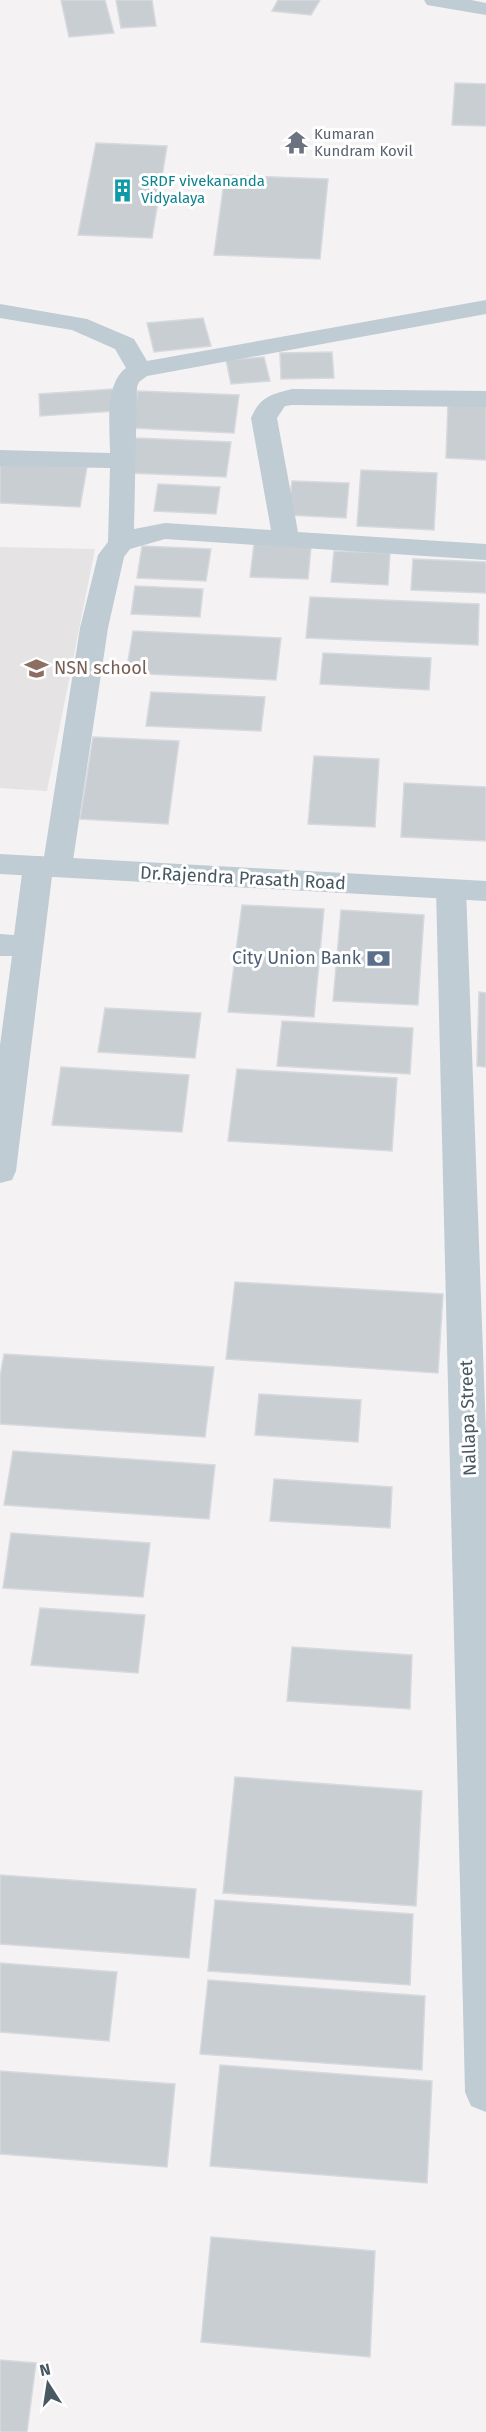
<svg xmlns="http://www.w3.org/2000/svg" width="486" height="2432" font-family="'Fira Sans',sans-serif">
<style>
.education{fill:#e6e3e5}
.building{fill:#c9ced3;stroke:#d6d9de;stroke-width:1.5}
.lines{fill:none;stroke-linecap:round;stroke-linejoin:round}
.minor{fill:#bfccd3;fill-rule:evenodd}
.tertiary{fill:#bfccd3;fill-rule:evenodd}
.labels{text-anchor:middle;stroke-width:6;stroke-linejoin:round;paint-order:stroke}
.far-worship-label{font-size:15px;fill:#5b616d;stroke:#fff;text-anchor:start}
.far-culture-label{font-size:15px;fill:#0d838f;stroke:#fff;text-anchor:start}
.education-label{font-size:18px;fill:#785e54;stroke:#fff;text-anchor:start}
.street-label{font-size:18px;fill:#485963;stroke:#fff}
.service-label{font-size:18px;fill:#4e5e75;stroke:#fff;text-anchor:end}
</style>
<rect width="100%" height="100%" fill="#f5f2f3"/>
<path class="education" d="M0,547L95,549L47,791L0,788Z"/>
<path class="building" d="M61,0H105L114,33L69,37Z
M116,0H152L156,26L121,28Z
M278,0H320L311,15L272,11Z
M455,83L486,84V126L452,125Z
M96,143L167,146L152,238L78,235Z
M225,175L328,179L320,259L214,255Z
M203,318L211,346L154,352L147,323Z
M332,352L334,378L281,379L280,353Z
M264,357L270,381L231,384L226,360Z
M113,389L115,411L40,416L39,394Z
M138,391L239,395L234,433L131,428Z
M448,403L486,405V460L446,458Z
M135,438L231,442L226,477L129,473Z
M0,464L87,467L80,507L0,503Z
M361,470L437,473L434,530L357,526Z
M292,481L349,483L346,518L288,515Z
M158,484L220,487L216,514L154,511Z
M254,544L311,547L308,579L250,577Z
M142,546L211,549L206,581L137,578Z
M334,551L390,553L388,585L331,582Z
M413,559L486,562V593L411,590Z
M135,586L203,589L200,617L131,614Z
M310,597L479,604L478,645L306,638Z
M133,631L281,638L276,680L126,673Z
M323,653L431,658L429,690L320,684Z
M151,692L265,697L261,731L146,726Z
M93,737L179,741L168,824L80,819Z
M314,756L379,759L375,827L308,824Z
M404,783L486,787V841L401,837Z
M242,905L324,909L314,1017L228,1012Z
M341,910L424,915L418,1005L333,1001Z
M479,992L486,993V1067L477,1066Z
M105,1008L201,1013L195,1058L98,1052Z
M282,1021L413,1028L410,1074L277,1066Z
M61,1067L189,1075L182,1132L52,1125Z
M237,1069L397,1078L392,1151L228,1141Z
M235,1282L443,1294L438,1373L226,1359Z
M4,1354L214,1367L205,1437L0,1424V1377Z
M259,1394L361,1400L358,1442L255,1435Z
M13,1451L215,1465L209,1519L4,1505Z
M274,1479L392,1487L390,1528L270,1521Z
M11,1533L150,1543L143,1597L3,1588Z
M40,1608L145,1615L138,1673L31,1665Z
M292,1647L412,1655L410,1709L287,1701Z
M235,1777L422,1791L416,1906L223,1893Z
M0,1875L196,1889L189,1958L0,1944Z
M215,1900L413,1914L410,1985L208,1971Z
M0,1963L117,1972L109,2041L0,2032Z
M208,1980L425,1996L422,2070L200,2054Z
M220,2065L432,2081L427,2183L210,2166Z
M0,2071L175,2084L167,2167L0,2154Z
M211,2237L375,2251L370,2357L201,2342Z
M0,2360L36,2363L27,2432H0Z"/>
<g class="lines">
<path class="minor" d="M486,300V314L147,376L139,382L137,387L134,529L165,523L271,530L251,418C261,396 270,395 292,389L486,391V407L292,405L285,406L277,418L298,532L486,544V560L165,539L130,549L124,557L108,628L72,867L67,874L57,877L52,876L16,1171L12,1180L0,1183V1045L12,956H0V934L14,935L23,866L28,859L38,856L44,857L80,628L98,555L108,542L110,468L0,466V450L110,453C110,428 104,384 126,368L115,349L72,330L0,318V304L87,319L134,339L147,361Z
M451,879L462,882L466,889L486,1434V2112L471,2106L465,2092L436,889L440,882Z"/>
<path class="tertiary" d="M424,0H471L486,3V15L427,5Z
M0,854L486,881V901L0,874Z"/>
</g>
<defs>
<symbol id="temple-bare" viewBox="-9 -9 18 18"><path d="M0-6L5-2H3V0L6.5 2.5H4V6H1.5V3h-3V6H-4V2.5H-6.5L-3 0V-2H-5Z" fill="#6b7280" stroke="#fff" stroke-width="2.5" paint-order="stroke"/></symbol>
<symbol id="building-bare" viewBox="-9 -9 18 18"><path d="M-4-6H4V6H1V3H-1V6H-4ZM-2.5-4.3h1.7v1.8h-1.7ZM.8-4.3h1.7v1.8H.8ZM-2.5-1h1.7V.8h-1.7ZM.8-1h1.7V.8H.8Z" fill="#0f9aa8" stroke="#fff" stroke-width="2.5" paint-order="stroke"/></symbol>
<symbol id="school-bare" viewBox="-9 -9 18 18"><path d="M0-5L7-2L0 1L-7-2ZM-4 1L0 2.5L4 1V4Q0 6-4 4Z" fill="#8d6e63" stroke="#fff" stroke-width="2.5" paint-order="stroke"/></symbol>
<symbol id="bank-bare" viewBox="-9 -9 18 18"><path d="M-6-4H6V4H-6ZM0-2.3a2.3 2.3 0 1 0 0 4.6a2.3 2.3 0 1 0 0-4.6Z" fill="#5c6f8a" stroke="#fff" stroke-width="2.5" paint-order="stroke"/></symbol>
</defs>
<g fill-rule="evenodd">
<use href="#temple-bare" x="280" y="126" width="33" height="33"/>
<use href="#building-bare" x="106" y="174" width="33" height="33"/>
<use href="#school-bare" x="20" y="652" width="33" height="33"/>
<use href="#bank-bare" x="362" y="942" width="33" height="33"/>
</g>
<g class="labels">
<g class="far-worship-label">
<text x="314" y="139">Kumaran<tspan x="314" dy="17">Kundram Kovil</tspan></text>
</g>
<g class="far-culture-label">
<text x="141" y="186">SRDF vivekananda<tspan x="141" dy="17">Vidyalaya</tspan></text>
</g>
<g class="education-label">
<text x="54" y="674">NSN school</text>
</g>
<g class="street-label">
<text transform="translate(243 878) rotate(3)" y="6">Dr.Rajendra Prasath Road</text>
<text transform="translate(468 1418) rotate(-92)" y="6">Nallapa Street</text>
</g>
<g class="service-label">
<text x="361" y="964">City Union Bank</text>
</g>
</g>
<g transform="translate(48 2384) rotate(348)" stroke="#ffffff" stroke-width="4.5" paint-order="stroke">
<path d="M0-4.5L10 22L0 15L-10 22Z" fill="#485963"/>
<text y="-9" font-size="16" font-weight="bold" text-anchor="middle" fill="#485963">N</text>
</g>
</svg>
